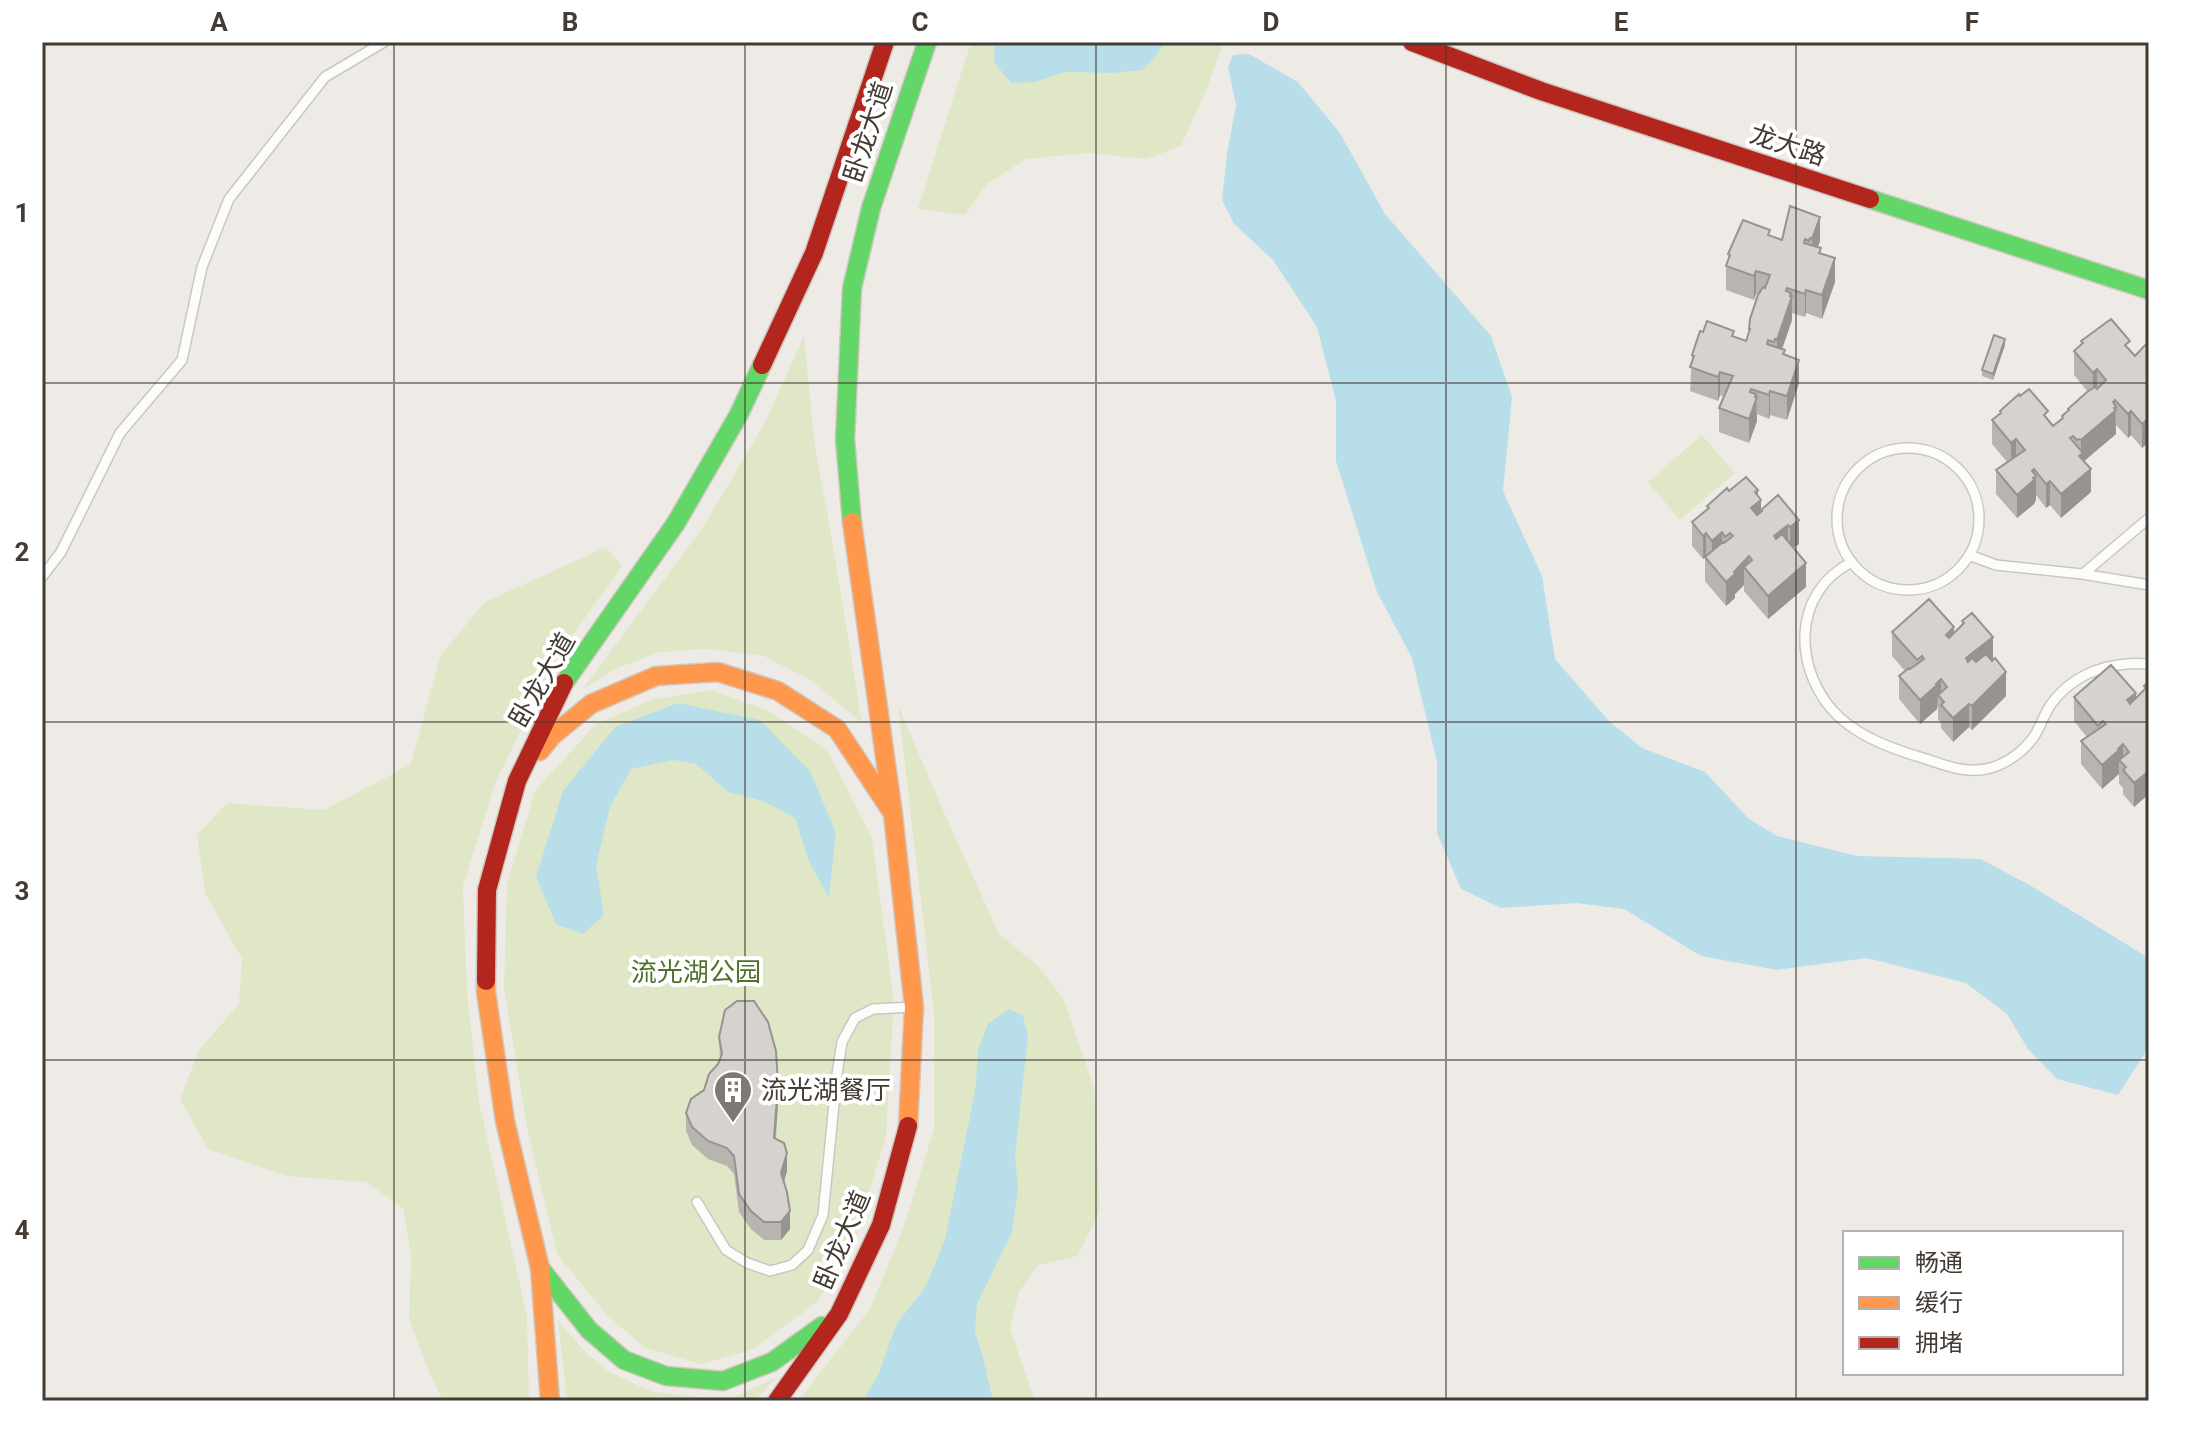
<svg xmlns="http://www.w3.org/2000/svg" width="2191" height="1443" font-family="Roboto,'Noto Sans SC',sans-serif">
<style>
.green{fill:#e0e7c7}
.water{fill:#b8deea}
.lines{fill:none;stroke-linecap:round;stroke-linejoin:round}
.lane-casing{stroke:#cac7c3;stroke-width:12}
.fast-casing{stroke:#cfc8bf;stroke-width:21}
.slow-casing{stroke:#cfc8bf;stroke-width:21}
.jam-casing{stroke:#cfc8bf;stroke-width:21}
.lane{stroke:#fcfcfb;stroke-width:9}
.fast{stroke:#63d668;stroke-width:18}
.slow{stroke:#ff974d;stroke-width:18}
.jam{stroke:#b3261e;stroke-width:18}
.wall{fill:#b8b5b1}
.shaded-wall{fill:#969390}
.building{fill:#d6d2ce;stroke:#969390;stroke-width:2}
.grid{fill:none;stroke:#433b34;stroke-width:2;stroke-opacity:0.55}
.labels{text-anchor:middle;stroke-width:8;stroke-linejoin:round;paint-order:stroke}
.street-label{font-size:26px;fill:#433b34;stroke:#fff}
.park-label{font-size:26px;fill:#50712a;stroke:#fff}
.poi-label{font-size:26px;fill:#433b34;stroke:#fff;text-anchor:start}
.neatline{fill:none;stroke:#433b34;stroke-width:3}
.grid-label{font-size:26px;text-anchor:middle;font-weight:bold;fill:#433b34}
</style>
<rect width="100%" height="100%" fill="#eeebe7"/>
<path class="green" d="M971,42H1224L1205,93L1181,146L1146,159L1089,153L1026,159L987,184L965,215L918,209Z
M804,336L815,447L830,528L862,723L809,679L764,656L708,649L660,652L615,669L582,690L703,527L764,424Z
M1702,435L1735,473L1680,520L1648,482Z
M606,547L622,566L557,657L496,781L463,886L467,991L479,1102L527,1316L529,1401H443L429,1372L409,1319L411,1256L403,1208L366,1182L286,1176L208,1149L180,1099L199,1050L239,1004L242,959L205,893L197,835L227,803L324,810L411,764L440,656L485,602Z
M710,690L767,710L827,749L872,838L894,1002L886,1136L852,1250L816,1303L752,1350L700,1364L645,1348L606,1314L557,1254L528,1133L504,988L507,884L535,791L596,724L654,699Z
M898,705L939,801L999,934L1038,966L1064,1000L1094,1087L1100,1210L1078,1256L1038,1265L1019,1292L1010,1329L1035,1401H798L870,1309L905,1223L934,1129V1013Z
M558,1320L586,1353L611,1373L653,1392L728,1400L777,1377L754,1401H567Z"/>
<path class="water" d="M995,42H1165L1156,56L1142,70L1113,73L1066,72L1034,82L1011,83L994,62Z
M1249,54L1298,82L1340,133L1385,214L1491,336L1512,397L1503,491L1542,576L1555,659L1609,721L1642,748L1705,772L1749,819L1777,836L1857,856L1981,859L2031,886L2149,958V1047L2118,1095L2057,1079L2028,1049L2007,1014L1966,983L1867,958L1777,970L1701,956L1624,909L1576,903L1501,908L1461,889L1437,833V762L1412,658L1377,592L1336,461V401L1317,327L1273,260L1234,224L1222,200L1227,154L1236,105L1228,67L1233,55Z
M678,703L760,720L810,771L836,833L829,897L809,862L795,818L763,801L728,792L696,764L673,760L631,769L610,807L596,865L604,915L583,934L556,924L536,877L563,791L615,727Z
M1009,1009L1023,1016L1028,1035L1015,1156L1018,1189L1012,1232L977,1304L975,1332L983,1357L993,1401H863L879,1373L896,1325L926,1286L945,1239L969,1121L976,1085L978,1050L988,1024Z"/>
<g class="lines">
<defs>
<path id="lane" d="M1837 519a71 71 0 1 1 142 0a71 71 0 1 1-142 0Z
M1969,555L1996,565L2082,574L2149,585
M1852,562C1790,593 1793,673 1839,717C1863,739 1896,750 1926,759C1946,766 1965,773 1986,769C2005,765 2024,752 2035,735C2041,725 2045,712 2052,703C2075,672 2112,661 2149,664
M2083,574L2149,518
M42,577L61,552L120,433L182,360L202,267L229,199L325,77L384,42
M697,1202L726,1250L747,1263L770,1271L792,1265L808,1250L823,1215L837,1074L842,1042L855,1018L873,1009L914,1007"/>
<path id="fast" d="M1870,199L2149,290
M852,522L845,439L852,288L871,208L927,42
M564,683L676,523L738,416L762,365
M540,1268L589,1330L624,1360L666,1376L723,1381L772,1362L822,1326"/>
<path id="slow" d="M852,522L893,814L914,1007L908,1126
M540,751L552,736L591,704L656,676L718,672L778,691L837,729L890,809
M486,981V992L505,1121L540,1268L550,1401"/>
<path id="jam" d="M1412,42L1541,91L1870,199
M762,365L814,253L885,42
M486,981L487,890L517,781L564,683
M777,1401L839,1314L881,1225L908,1126"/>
</defs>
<use href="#lane" class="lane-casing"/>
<use href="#fast" class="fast-casing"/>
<use href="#slow" class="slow-casing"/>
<use href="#jam" class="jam-casing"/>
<use href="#lane" class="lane"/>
<use href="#fast" class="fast"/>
<use href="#slow" class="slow"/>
<use href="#jam" class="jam"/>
</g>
<path class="wall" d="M1790,206L1820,241L1818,247L1835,282L1822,319L1806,313L1805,317L1792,313V320L1782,349L1799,383L1787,420L1770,415L1769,419L1757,414V421L1749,443L1719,432V408L1724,397L1720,395L1718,401L1690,391L1692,355L1734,337L1746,341L1759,295L1756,294L1754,300L1726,290V266L1728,260V254L1770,236L1782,240Z
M2081,341L2130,350L2135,356L2149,341V442L2142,448L2131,435L2128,438L2116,425V434L2084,461L2091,492L2061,518L2050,505L2046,508L2036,495L2034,504L2017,518L1996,494V470L2007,462L1992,444V420L2000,414V411L2048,419L2053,426L2062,418V416L2068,411V409L2088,392L2074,375V351L2081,344Z
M2005,345L1993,380L1982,376V370Z
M1729,491L1758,496L1761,510L1778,495L1799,544L1793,548L1806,587L1768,619L1744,591V585L1735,594V598L1726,606L1705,581V558L1703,559L1692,546V522L1707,510V506Z
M1962,621L1993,660L2006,696L1972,730L1969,727L1953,742L1941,728V723L1938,719V706L1937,709L1920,724L1899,699V676L1905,671L1892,656V632L1954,634L1962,625Z
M2149,681V794L2134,807L2123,794V788L2119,784V771V774L2102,789L2081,764V741L2087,737L2074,721V697L2136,698L2144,690V686Z
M719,1037L778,1103L776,1139L787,1171L784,1182L790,1229L781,1240H764L751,1229L739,1212L734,1174L727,1166L708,1159L692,1145L686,1131V1113L704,1090L718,1064L720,1059Z"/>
<path class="shaded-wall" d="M1820,217V241L1812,263V239Z
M1835,258V282L1822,319V295Z
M1756,271V294L1754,300V276Z
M1787,288V311L1791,293V299L1792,296V320L1777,364V340Z
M1806,290V313L1805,317V294Z
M2005,339V345L1993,380V374Z
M1799,360V383L1787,420V396Z
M2097,369V393L2093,397V373Z
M1720,372V395L1718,401V377Z
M1770,391V415L1769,419V395Z
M1756,394L1757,421L1749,443V419Z
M2115,400L2116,434L2083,462L2091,469V492L2061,518V494L2081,455V440Z
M2131,411V435L2128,438V414Z
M2149,418V442L2142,448V424Z
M2016,439V463L2011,466V443Z
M2034,469V477L2036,476V500L2034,504L2017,518V495Z
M2050,481V505L2046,508V484Z
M1758,490V503L1761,500V524L1751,508L1755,492Z
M1799,520V544L1790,551V527Z
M1788,525V549L1774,536Z
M1722,532V556L1712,565V541Z
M1706,533V557L1703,559V536Z
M1749,556V573L1744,567V585L1735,594V598L1726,606V582L1734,572Z
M1806,563V587L1768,619V596Z
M1954,627V651L1946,635Z
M1993,637V661L1966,682V658Z
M2006,672V696L1972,730V706Z
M1941,679V699L1938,695L1937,709L1920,724V700Z
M2136,693V716L2127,700Z
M1969,704V727L1953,742V718Z
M2123,744V764L2119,760V774L2102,789V765Z
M2149,771V794L2134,807V783Z
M778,1085V1103L774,1156V1138Z
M787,1153V1171L781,1191V1173Z
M790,1211V1229L781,1240V1222Z"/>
<path class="building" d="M1790,206L1820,217L1812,239L1810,238L1809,241L1805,239L1804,243L1821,248L1819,253L1835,258L1822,295L1806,290L1805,294L1787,288L1786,291L1791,293L1790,296H1792L1777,340L1775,339L1774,342L1768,340L1767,344L1785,350L1783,354L1799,360L1787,396L1770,391L1769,395L1751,389L1750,392L1756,394L1755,397H1757L1749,419L1719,408L1733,376L1720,372L1718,377L1690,367L1694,356L1692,355L1700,331L1703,332L1707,321L1734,331L1732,336L1746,341L1750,329H1749L1750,319L1758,295L1763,287L1765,288L1770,275L1756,271L1754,276L1726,266L1730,255L1728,254L1743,220L1770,230L1768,235L1782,240Z
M2111,319L2130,341L2125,345L2135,356L2149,341V418L2142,424L2131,411L2128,414L2115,400L2113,402L2116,407L2114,408L2116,410L2081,440L2079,439L2077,440L2073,436L2070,438L2083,453L2079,456L2091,469L2061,494L2050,481L2046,484L2034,469L2032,471L2036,476L2033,478L2034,480L2017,495L1996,470L2025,450L2016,439L2011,443L1992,420L2001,413L2000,411L2019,394L2020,396L2029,389L2048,411L2044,415L2053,426L2063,418L2062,416L2069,410L2068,409L2087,392L2095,387L2097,389L2106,380L2097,369L2093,373L2074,351L2083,343L2081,341Z
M1994,335L2005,339L1993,374L1982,370Z
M1746,477L1758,490L1755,492L1761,500L1751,508L1757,515L1762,511L1761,510L1778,495L1799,520L1790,527L1788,525L1774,536L1776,539L1782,534L1806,563L1768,596L1744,567L1752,560L1749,556L1734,572L1735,574L1726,582L1705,557L1723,542L1724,543L1733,536L1730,533L1725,537L1722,532L1712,541L1706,533L1703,536L1692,522L1709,508L1707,506L1727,488L1729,491Z
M1929,599L1954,627L1946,635L1949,638L1964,623L1962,621L1972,613L1993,637L1966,658L1968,662L1972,658L1976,662L1986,654L1992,661L1995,658L2006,672L1972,706L1969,704L1953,718L1941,705L1944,702L1938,695L1947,687L1941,679L1936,684L1937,685L1920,700L1899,676L1909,668L1910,669L1924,659L1922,656L1917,660L1892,632Z
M2111,665L2136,693L2127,700L2130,704L2146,688L2144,686L2149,681V722L2147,724L2149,726V771L2134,783L2123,770L2126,767L2119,760L2129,752L2123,744L2118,749L2119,750L2102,765L2081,741L2106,724L2103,721L2098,726L2074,697Z
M737,1001H754L768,1022L776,1051L778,1085L774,1138L784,1143L787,1153L781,1173L787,1192L790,1211L781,1222H764L751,1211L739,1194L734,1156L727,1148L708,1141L692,1127L686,1113L691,1099L704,1090L709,1074L718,1064L722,1054L719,1037L725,1010Z"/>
<path class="grid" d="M394,42V1401M745,42V1401M1096,42V1401M1446,42V1401M1796,42V1401M42,383H2149M42,722H2149M42,1060H2149"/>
<defs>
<symbol id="building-pin" viewBox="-11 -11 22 30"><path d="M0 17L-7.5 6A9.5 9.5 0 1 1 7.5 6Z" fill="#7f7973" stroke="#fff"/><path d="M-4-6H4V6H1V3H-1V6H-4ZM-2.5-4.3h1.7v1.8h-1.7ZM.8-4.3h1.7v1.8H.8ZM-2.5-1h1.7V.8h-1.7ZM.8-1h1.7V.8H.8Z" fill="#fff"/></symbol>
</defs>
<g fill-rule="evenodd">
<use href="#building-pin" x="711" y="1068" width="44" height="60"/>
</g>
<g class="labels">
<g class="street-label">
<text transform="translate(868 132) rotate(-72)" y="9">卧龙大道</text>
<text transform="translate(1788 145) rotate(18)" y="9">龙大路</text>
<text transform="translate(542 680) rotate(-60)" y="9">卧龙大道</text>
<text transform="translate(842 1240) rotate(-67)" y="9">卧龙大道</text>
</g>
<g class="park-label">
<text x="696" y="981">流光湖公园</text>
</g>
<g class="poi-label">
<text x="761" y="1099">流光湖餐厅</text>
</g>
</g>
<rect width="2191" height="1443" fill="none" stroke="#ffffff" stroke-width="88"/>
<rect x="1843" y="1231" width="280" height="144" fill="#ffffff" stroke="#b4b1ae" stroke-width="2"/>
<rect x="1859" y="1257" width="40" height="12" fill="#63d668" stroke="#b4b1ae" stroke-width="2"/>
<text x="1915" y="1271" font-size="24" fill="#433b34">畅通</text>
<rect x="1859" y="1297" width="40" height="12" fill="#ff974d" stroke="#b4b1ae" stroke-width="2"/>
<text x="1915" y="1311" font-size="24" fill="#433b34">缓行</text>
<rect x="1859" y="1337" width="40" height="12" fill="#b3261e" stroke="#b4b1ae" stroke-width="2"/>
<text x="1915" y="1351" font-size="24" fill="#433b34">拥堵</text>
<rect x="44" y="44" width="2103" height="1355" class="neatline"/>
<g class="grid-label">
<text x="219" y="31">A</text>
<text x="570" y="31">B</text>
<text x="920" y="31">C</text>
<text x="1271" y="31">D</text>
<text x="1621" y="31">E</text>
<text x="1972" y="31">F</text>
<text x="22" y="222">1</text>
<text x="22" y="561">2</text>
<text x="22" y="900">3</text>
<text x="22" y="1239">4</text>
</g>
</svg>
